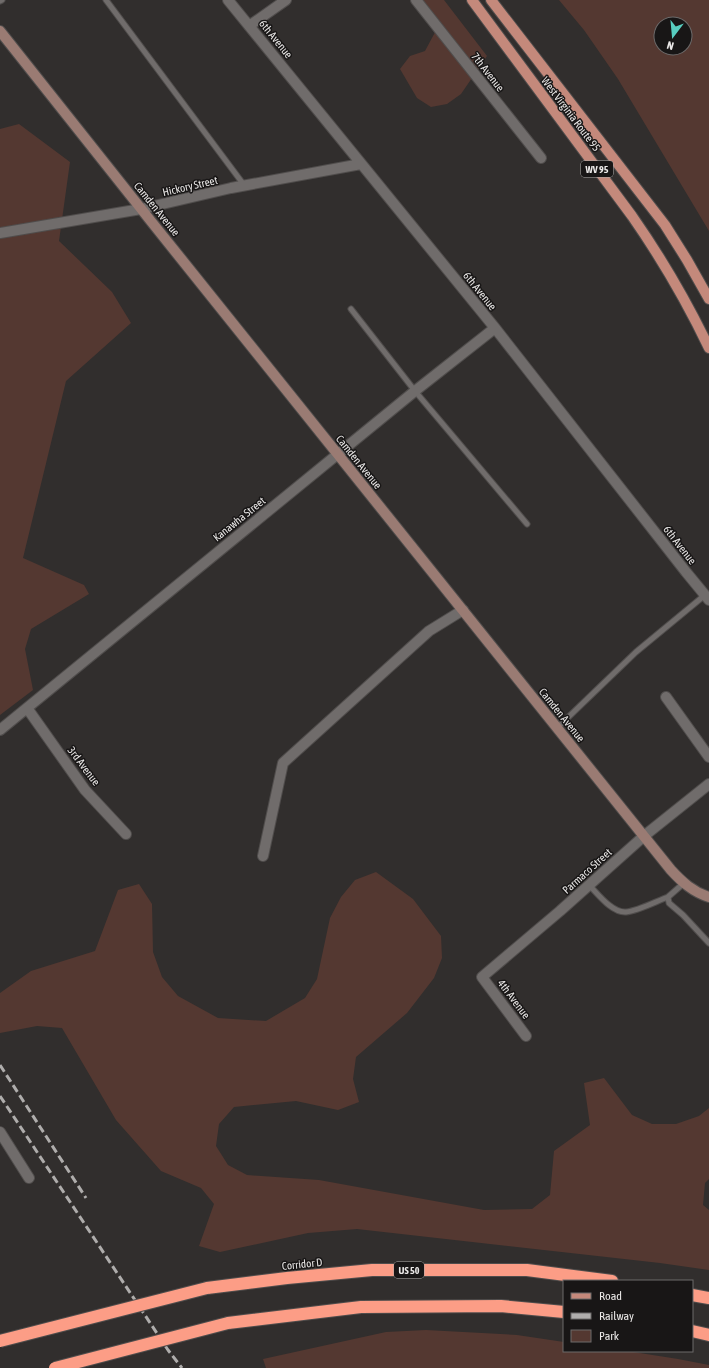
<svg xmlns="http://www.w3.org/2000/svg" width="709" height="1368" font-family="'Asap Condensed',sans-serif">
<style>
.green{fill:#543831;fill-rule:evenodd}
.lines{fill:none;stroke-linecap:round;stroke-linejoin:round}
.lane-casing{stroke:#504d4c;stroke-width:7}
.street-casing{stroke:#504d4c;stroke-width:12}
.secondary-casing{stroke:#504d4c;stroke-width:12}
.primary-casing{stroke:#504d4c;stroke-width:12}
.highway-casing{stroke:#504d4c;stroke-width:14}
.lane{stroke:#706c6b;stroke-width:5}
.street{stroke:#706c6b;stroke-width:10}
.secondary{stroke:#9a7b73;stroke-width:10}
.primary{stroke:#c4897b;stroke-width:10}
.highway{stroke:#fc9d86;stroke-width:12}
.rail{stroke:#afadac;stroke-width:3;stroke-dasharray:8 4;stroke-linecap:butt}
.highway-bridge-casing{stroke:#504d4c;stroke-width:14;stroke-linecap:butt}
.highway-bridge{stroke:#fc9d86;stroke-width:12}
.labels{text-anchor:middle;stroke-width:3;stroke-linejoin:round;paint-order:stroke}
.shield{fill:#181616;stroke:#acaaa9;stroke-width:1}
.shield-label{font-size:10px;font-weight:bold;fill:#ebe9e8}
.street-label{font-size:11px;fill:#ebe9e8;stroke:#181616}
</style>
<rect width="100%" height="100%" fill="#312e2d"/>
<path class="green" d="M420,0H444L487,56L461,94L447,104L431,107L417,98L400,69L410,56L425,51L440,23Z
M559,0H709V231L618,79L584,30ZM661,24H685V48H661Z
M19,124L70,162L59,241L112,292L131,323L66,381L23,558L84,585L89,594L31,629L25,649L33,690L0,715V129Z
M376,872L413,899L441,936L442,958L434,978L407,1013L356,1057L353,1079L359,1102L338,1110L296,1101L234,1107L219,1124L216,1146L228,1165L247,1175L319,1180L484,1210L532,1209L550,1195L554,1151L590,1125L584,1083L604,1078L632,1115L652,1124H676L699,1116L709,1108V1179L705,1183L703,1205L709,1210V1270L660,1263L357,1229L308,1233L220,1252L199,1246L214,1204L201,1188L161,1171L116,1120L62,1028L37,1026L0,1033V993L31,971L95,951L118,890L139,884L152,904L153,952L162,977L178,996L218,1018L266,1021L305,998L317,979L330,918L341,897L355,880Z
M426,1330L517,1335L564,1342V1351H627L678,1359L709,1365V1368H266L263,1359L386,1332Z"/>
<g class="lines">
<defs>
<path id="lane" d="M106,0L244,185
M0,1L2,0
M351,309L415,391L527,524
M557,728L636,652L705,595
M684,883L668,897L669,903L683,915L709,943
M589,885C598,894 612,913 626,912C638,911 657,901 668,897"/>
<path id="street" d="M228,0L495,328L686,572L709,600
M416,0L541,158
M249,26L286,0
M0,233L141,209L231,188L361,164
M666,697L709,757
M27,708L85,790L126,834
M0,730L415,391L495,328
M263,856L283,763L429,631L463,610
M526,1036L482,977L560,911L644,836L709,784
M0,1132L29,1178"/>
<path id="secondary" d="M0,31L150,220L671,870C682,882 693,892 709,897"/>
<path id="primary" d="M472,0L632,216C662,259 686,300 709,348
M491,0L665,225L687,260L709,299"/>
<path id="highway" d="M207,1288L287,1278L372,1270H527L612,1281
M692,1295L709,1298
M228,1323L361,1307L501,1306L564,1312
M692,1331L709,1335"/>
</defs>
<use href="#lane" class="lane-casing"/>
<use href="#street" class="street-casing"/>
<use href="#secondary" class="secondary-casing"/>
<use href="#primary" class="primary-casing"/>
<use href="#highway" class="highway-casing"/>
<use href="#lane" class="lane"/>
<use href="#street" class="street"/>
<use href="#secondary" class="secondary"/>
<use href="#primary" class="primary"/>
<use href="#highway" class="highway"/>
<path class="rail" d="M0,1065L86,1198
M0,1096L168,1350L182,1368"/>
<defs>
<path id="highway-bridge" d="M0,1341L207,1288
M55,1368L228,1323"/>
</defs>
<use href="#highway-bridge" class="highway-bridge-casing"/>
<use href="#highway-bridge" class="highway-bridge"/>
</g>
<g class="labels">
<g class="shield">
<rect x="581" y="161" width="32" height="16" rx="3"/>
<rect x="394" y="1262" width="30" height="16" rx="3"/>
</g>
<g class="shield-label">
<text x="597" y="173">WV 95</text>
<text x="409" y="1274">US 50</text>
</g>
<g class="street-label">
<text transform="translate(276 39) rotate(51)" y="4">6th Avenue</text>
<text transform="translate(488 72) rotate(52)" y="4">7th Avenue</text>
<text transform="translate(571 114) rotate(53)" y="4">West Virginia Route 95</text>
<text transform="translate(190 186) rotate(-13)" y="4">Hickory Street</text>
<text transform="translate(157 209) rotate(51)" y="4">Camden Avenue</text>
<text transform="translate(480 291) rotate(51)" y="4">6th Avenue</text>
<text transform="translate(359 462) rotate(51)" y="4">Camden Avenue</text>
<text transform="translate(239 519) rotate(-39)" y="4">Kanawha Street</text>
<text transform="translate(680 545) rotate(52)" y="4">6th Avenue</text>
<text transform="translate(562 715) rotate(51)" y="4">Camden Avenue</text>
<text transform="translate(84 766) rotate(53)" y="4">3rd Avenue</text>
<text transform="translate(587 871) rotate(-42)" y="4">Parmaco Street</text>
<text transform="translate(514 999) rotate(53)" y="4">4th Avenue</text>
<text transform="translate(302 1264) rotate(-6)" y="4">Corridor D</text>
</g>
</g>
<rect x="563" y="1280" width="130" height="72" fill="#181616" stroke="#6c6a6a"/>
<rect x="571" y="1293" width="20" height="6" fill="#c4897b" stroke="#6c6a6a"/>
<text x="599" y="1300" font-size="12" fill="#ebe9e8">Road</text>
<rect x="571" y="1313" width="20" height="6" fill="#afadac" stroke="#6c6a6a"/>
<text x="599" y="1320" font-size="12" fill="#ebe9e8">Railway</text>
<rect x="571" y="1330" width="20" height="12" fill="#543831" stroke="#6c6a6a"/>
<text x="599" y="1340" font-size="12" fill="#ebe9e8">Park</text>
<g transform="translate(673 36) rotate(196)"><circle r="19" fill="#181616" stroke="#6c6a6a"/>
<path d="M0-3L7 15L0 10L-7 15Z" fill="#58cec0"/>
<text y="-6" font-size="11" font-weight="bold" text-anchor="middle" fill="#ebe9e8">N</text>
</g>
</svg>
